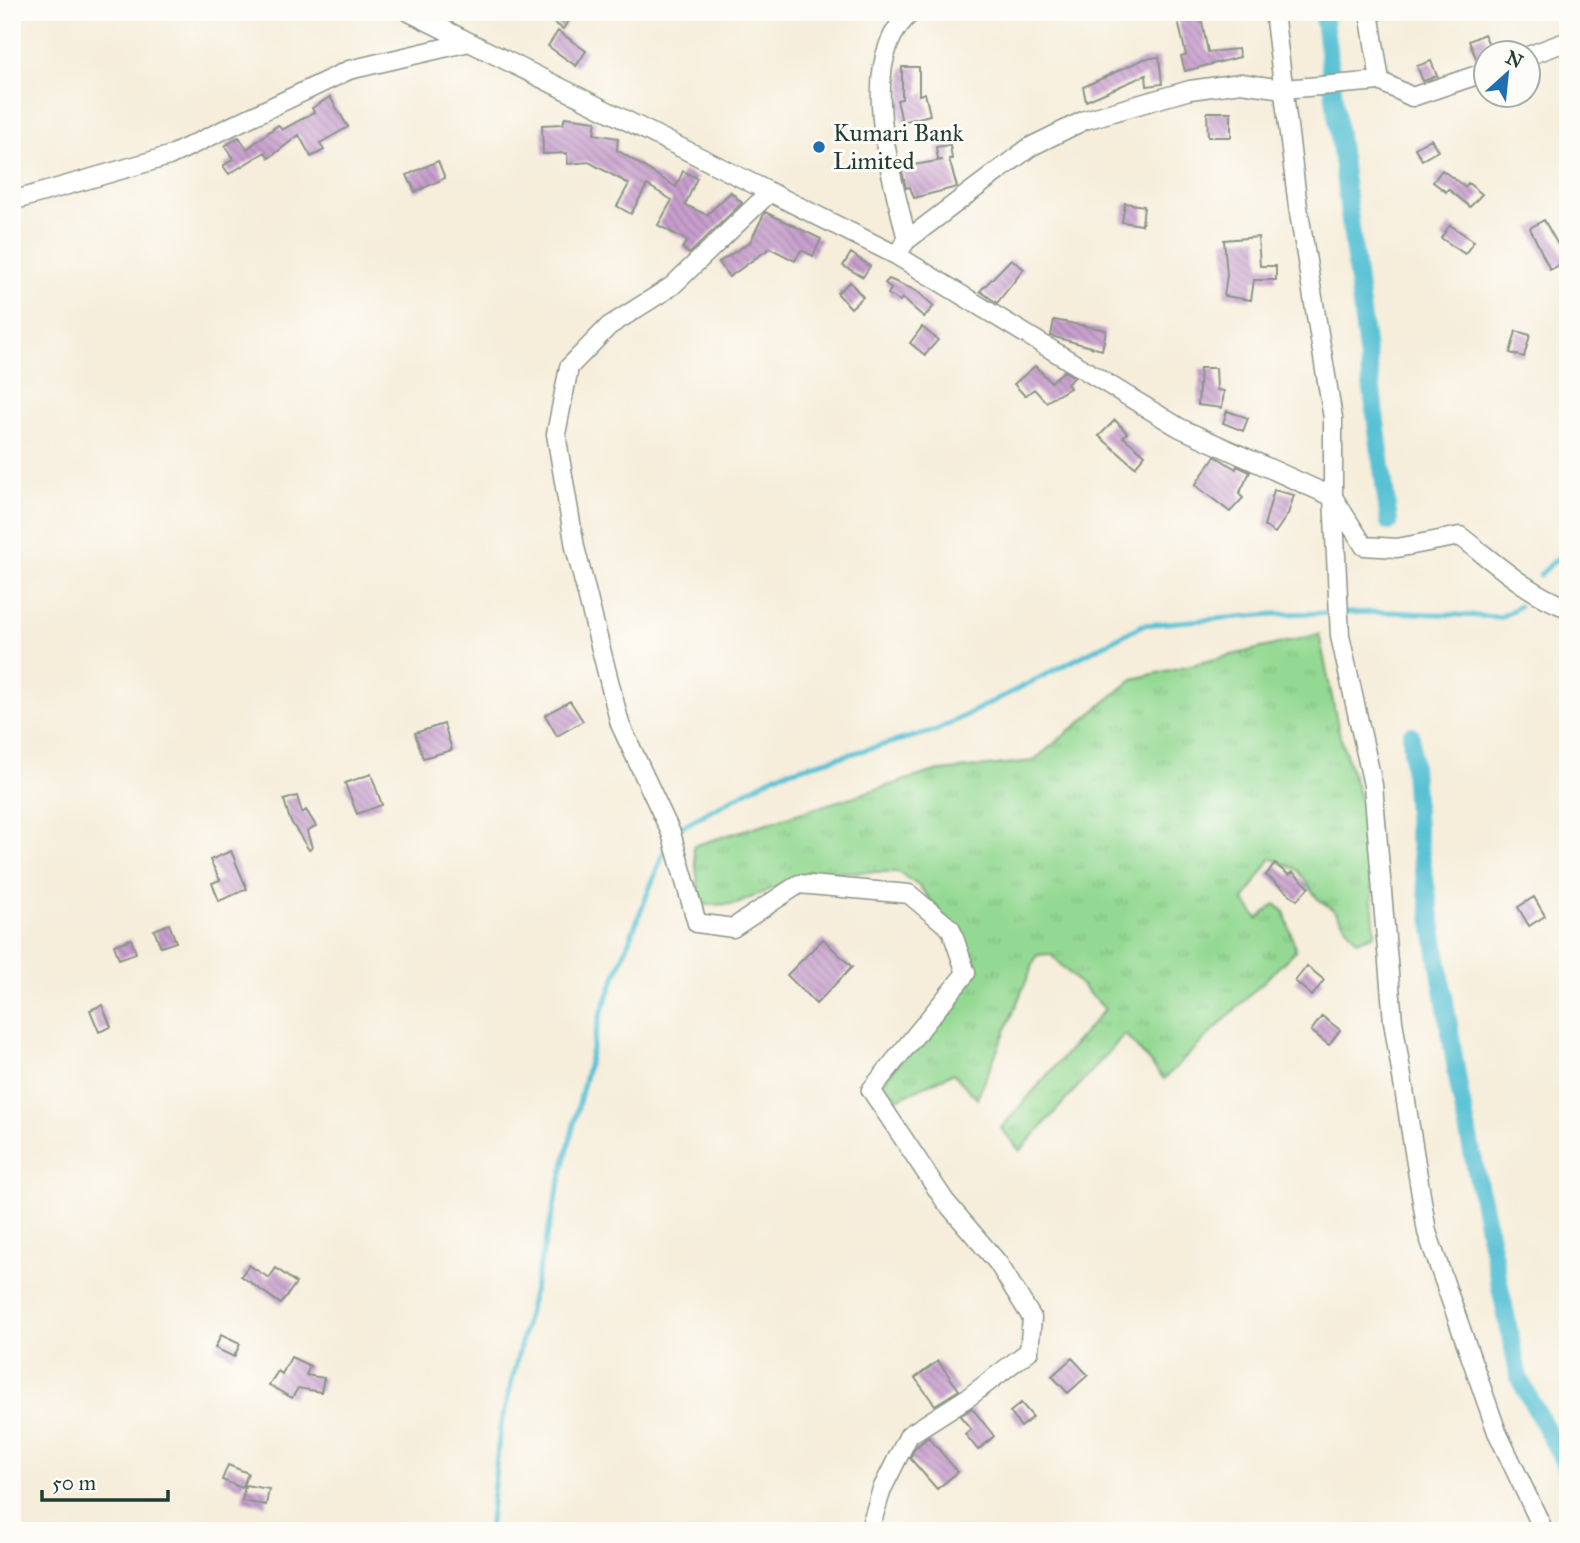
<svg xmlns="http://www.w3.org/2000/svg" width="1580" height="1543" font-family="'IM FELL Great Primer',serif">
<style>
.grass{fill:url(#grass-tufts);stroke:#5a8b64;stroke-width:2}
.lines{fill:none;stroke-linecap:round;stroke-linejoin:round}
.stream{stroke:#58c1d4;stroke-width:5}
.canal{stroke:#58c1d4;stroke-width:18}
.building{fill:url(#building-back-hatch)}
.street-casing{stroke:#8a9587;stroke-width:21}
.street{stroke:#fff;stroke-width:18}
.poi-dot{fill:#1f6fb2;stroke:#fdfcf7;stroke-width:2.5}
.labels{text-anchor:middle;stroke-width:6;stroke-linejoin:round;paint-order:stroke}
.poi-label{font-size:24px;fill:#1f3d34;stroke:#fdfcf7;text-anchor:start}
</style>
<defs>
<pattern id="grass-tufts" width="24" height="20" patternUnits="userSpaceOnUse" patternTransform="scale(1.75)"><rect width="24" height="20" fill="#94d993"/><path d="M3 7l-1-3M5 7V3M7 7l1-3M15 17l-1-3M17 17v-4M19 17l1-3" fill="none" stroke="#7fbb7f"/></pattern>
<pattern id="building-back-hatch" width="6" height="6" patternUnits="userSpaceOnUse" patternTransform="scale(1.75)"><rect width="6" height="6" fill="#c79ecd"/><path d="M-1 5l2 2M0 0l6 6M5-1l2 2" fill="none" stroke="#a182a7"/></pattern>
</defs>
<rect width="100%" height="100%" fill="#fdfcf7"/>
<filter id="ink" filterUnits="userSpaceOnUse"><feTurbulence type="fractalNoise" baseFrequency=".0143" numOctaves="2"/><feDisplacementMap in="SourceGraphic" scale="14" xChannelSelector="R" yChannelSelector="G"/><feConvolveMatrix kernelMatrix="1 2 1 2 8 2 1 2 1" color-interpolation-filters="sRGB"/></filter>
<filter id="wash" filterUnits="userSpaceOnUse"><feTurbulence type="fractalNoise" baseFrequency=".00686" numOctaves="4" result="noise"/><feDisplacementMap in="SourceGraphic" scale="28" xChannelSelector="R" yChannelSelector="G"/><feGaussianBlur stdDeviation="1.57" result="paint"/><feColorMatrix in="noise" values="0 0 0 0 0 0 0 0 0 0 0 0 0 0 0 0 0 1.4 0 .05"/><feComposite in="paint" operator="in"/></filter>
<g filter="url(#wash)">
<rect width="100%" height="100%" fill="#f6edda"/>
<path class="grass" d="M1319,634L1339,732L1365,814L1375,934L1357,941L1335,911L1317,898L1298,870L1271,858L1244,900L1258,919L1275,904L1284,911L1296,950L1164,1079L1125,1034L1020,1151L1001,1128L1105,1009L1050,954L1037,955L977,1099L953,1073L884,1105L877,1089L972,975L955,930L920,887L898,872H808L737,904L701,905L693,846L932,772L1033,761L1133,679Z"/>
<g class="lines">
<path class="stream" d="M1540,575L1568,548
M672,832L778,774L937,730L1143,625L1274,614L1390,612L1501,617L1519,606
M489,1531L500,1430L600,1016L668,841"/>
<path class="canal" d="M1323,12L1389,522
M1411,735L1417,830L1460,1094L1519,1378L1568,1470"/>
</g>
<g id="blocks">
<path class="building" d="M539,12H575L563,29Z
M1176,12H1200L1208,52L1238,49L1240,57L1185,71L1181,56L1186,55Z
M558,31L586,51L576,66L548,46Z
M1484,34L1493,52H1486V61L1478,63L1469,41Z
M1159,57L1162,84L1147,86L1146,75L1086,101L1083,87L1144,59Z
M1431,61L1437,76L1423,81L1417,66Z
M902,67H919V95L925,93L930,115L902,122L897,100L902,99Z
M330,97L348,127L320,143L324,150L311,157L299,135L269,158L265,152L229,174L223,166L233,159L225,146L239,137L247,149L278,125L282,130L314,112L312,108Z
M1207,112H1231V137H1208Z
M565,117L596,121L594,134L618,138L617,150L676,187L683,171L697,178L685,205L707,215L731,192L742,203L689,254L682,248L688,241L658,225L672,200L647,185L631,214L617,206L629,184L589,162L568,164L567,153L543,154L542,125L563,124Z
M1431,139L1438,151L1422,160L1415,148Z
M950,145L952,159H949L957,187L914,198L910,187L906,188L901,167L943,160H938L936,147Z
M438,161L445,178L415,192L407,175Z
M1442,170L1465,187L1468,183L1482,194L1470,207L1448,189L1446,192L1433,182Z
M1125,203L1144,206L1142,225L1122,222Z
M765,212L821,239L813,256L801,250L795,261L770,248L729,277L719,262L750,242Z
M1544,220L1567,261L1550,270L1530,228Z
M1450,225L1474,241L1465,254L1441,238Z
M1258,237L1260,266H1276V280H1254L1251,300L1224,296L1227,275L1224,240Z
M851,253L870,266L863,277L843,266Z
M1011,259L1024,269L997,303L980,291Z
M889,279L917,291L934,306L924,317L902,298L900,301L888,294L891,289L885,283Z
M850,282L863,297L851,308L837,293Z
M1054,320L1106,330L1102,350L1051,336Z
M922,327L938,340L925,355L910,343Z
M1516,331L1530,335L1524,357L1510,353Z
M1035,366L1051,382L1064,371L1075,377L1067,384L1070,388L1046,402L1034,389L1025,396L1014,384Z
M1200,368H1216L1217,390L1224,391L1222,408L1198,405Z
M1227,411L1248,418L1243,431L1223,423Z
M1115,420L1127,433L1123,437L1145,455L1135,467L1099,436Z
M1215,456L1236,469L1237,466L1250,472L1239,494L1243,498L1230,512L1195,485Z
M1274,490L1294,495L1288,514L1275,533L1264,526Z
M570,701L583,721L557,736L545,715Z
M444,724L452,750L423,758L415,733Z
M371,774L382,805L357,814L345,783Z
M297,796L302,813L306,810L316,826L307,831L312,848L309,850L290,820L284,800Z
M231,851L247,889L219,901L212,883L220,880L210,860Z
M1275,864L1289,875L1293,872L1309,887L1297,900L1266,875Z
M1534,897L1545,916L1529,926L1518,907Z
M169,924L176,942L161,947L154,930Z
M131,939L136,953L119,959L114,945Z
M823,939L852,967L816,1004L787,975Z
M1307,966L1324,980L1312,996L1295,981Z
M102,1005L111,1027L99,1032L90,1010Z
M1322,1016L1340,1030L1329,1045L1311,1031Z
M249,1265L269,1278L276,1268L296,1283L281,1304L241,1276Z
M221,1335L240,1344L234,1357L215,1348Z
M291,1357L310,1366L306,1375L324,1378L321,1392L298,1388L292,1398L269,1385L278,1371L282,1374Z
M1072,1358L1088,1375L1068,1393L1052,1376Z
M938,1361L959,1390L935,1405L915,1378Z
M1021,1403L1033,1417L1021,1427L1010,1412Z
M972,1408L994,1436L978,1450L965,1434L971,1429L960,1416Z
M928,1437L958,1472L937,1489L910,1458L915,1448Z
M228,1465L248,1473L242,1488L222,1480Z
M245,1485L269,1489L266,1505L242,1501Z"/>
</g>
</g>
<g filter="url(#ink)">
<use href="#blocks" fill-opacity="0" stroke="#8a9587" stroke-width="2"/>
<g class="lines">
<defs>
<path id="street" d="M409,12L896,255L1180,428L1333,497L1364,546L1397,548L1460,536C1493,561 1528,594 1568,608
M1274,12L1298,207L1333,418V497L1340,636L1373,785L1393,1021L1427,1232L1497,1432L1544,1531
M1369,12L1380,81
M1528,56L1568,41
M769,193L672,286L609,326L569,367L556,434L575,547L620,724L671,833L697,923L733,928L799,884L909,894L951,929L966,973L871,1090L945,1201L998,1263L1032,1318L1029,1351L970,1396L909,1435L882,1489L869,1531
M12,201L169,156L349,70L465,43
M907,240C893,178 853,59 912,12
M896,255L907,240L1030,147L1085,120L1190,90L1241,83L1283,89L1380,81L1412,97L1486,72"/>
</defs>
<use href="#street" class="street-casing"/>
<use href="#street" class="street"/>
</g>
</g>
<circle class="poi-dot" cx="819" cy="147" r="7"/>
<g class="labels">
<g class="poi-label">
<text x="833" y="141">Kumari Bank<tspan x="833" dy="28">Limited</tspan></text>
</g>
</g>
<rect width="1580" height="1543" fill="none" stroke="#fdfcf7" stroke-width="42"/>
<g transform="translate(1507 74) rotate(27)"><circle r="33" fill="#fdfcf7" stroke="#a4b0a9" stroke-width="2"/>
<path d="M0-5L12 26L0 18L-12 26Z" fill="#1f6fb2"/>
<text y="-10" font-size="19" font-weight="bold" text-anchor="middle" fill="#1f3d34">N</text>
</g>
<path d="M42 1490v10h126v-10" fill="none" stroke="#1f3d34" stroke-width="3.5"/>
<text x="52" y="1490" font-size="21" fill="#1f3d34" stroke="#fdfcf7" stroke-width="5" paint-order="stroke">50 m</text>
</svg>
